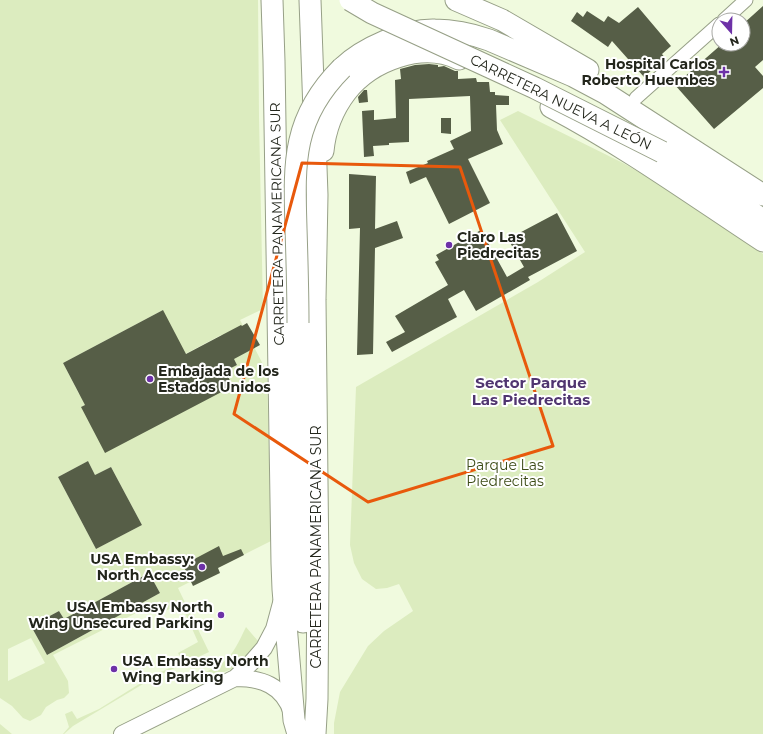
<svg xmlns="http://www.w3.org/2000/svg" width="763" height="734" font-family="Montserrat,sans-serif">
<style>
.green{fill:#dcecbf;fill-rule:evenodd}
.building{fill:#565e47}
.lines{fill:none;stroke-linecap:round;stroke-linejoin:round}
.minor-casing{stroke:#97a087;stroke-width:15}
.tertiary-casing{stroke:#97a087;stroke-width:18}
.trunk-casing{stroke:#97a087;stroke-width:23}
.minor{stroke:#fff;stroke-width:13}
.tertiary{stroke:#fff;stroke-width:16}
.trunk{stroke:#fff;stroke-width:21}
.trunk-bridge-casing{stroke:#97a087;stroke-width:23;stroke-linecap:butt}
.trunk-bridge{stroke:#fff;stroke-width:21}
.marked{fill:none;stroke:#e8590c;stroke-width:3;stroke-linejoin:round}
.poi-dot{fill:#6d31a7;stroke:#fff;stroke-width:1.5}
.labels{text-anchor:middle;stroke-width:4;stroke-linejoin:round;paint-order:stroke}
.poi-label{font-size:14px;font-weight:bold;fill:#23261c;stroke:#fff;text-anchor:end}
.street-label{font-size:14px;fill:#23261c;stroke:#fff}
.park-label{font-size:14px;fill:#3c4b16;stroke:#fff}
.neighbourhood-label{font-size:15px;font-weight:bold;fill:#503570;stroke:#fff}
</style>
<rect width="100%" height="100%" fill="#f0fade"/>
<path class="green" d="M0,0H258L259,117L263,309L240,320L267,372L271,541L178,588L209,652L153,678L73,726L64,734H63L69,727L65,714L72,711L77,719L99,709L152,676L183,662L178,653L198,642L181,604L165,611L160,601L53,655L68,681L69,693L64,698L57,700L46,707L41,715L30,721L23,718L12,706L0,698ZM163,310L170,362L221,335L237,365L225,371L233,386L81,407L94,400L79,394L63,363ZM88,461L95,475L111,467L142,525L96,549L58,477ZM149,573L160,593L47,655L31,626L59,611L64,619ZM31,638L45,663L8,681V649Z
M518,111L623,163L670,190L763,254V734H334V723L340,692L368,646L384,631L413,611L399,584L387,588L376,589L362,579L354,563L350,545L356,387L538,282L585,252L500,120Z
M246,627L258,641L256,651L232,669L198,682L194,677C202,673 211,670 219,665C233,657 239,641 246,627Z
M0,724L12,734H0Z"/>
<path class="building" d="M763,6V60L755,67L763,76V88L714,129L675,85L722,44H743V24Z
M638,7L671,46L662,54L665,58L644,77L612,41L608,47L571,21L577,12L583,17L587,11L604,22L608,16L619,23Z
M429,64L438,65V67L444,66L455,71H458V79L476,78L477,82H489L490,92H495V95L509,96V105H496L497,130L503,144L468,159L490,203L449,224L426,177L410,184L406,172L428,163L427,161L454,149L450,141L471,131L470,96L409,99V142L389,143V145L373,146L374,156L364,157L362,111L374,110V120L396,118L395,80L401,79L400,69L415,65Z
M364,90H367L368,102L359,103L358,97Z
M441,118H451V134L441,133Z
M349,174L376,176L375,229L397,221L403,238L375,248L373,354L357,355L360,228L349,229Z
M557,213L577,251L528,277L530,280L476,311L464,290L448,299L457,317L392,352L386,342L405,332L395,316L448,285L435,262L439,260L436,255L481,230L507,277L524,267L508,239Z
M163,310L186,354L241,325L242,326L247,323L260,345L234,359L237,365L225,371L233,386L105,453L81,407L85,405L63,363Z
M88,461L95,475L111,467L142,525L96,549L58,477Z
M219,546L223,556L241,549L244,555L218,568L220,573L193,586L183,565Z
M149,573L160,593L47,655L31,626L59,611L64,619Z"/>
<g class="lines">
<defs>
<path id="minor" d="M724,20L746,0
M636,98L719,24"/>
<path id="tertiary" d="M235,678C261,678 283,685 292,713
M122,734L235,678L250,664L264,648L274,629L281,603"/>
<path id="trunk" d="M272,0L274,61L282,563L283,589L294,720L298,734
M310,0L317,195L315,300L318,572L317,699L315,734
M456,0L502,20L588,70
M342,68C363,48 405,29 435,30C454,30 472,34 489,40L573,76L605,93L763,195
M551,107C625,146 693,195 763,241
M323,151C325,130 333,109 346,92C371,60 422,41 459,59
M662,152L763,220
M298,323L303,622"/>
</defs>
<use href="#minor" class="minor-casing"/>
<use href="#tertiary" class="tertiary-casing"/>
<use href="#trunk" class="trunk-casing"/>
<use href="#minor" class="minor"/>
<use href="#tertiary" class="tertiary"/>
<use href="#trunk" class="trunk"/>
<defs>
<path id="trunk-bridge" d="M350,0L372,13L535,88L662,152
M298,323C298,291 297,260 296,228C294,163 292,118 342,68"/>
</defs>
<use href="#trunk-bridge" class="trunk-bridge-casing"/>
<use href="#trunk-bridge" class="trunk-bridge"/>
</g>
<path class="marked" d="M302,163L460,167L553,446L368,502L234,414Z"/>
<g class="poi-dot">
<path d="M722 66h4v4h4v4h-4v4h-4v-4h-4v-4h4z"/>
<circle cx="449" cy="245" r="4"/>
<circle cx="150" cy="379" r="4"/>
<circle cx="202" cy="567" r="4"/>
<circle cx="221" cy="615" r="4"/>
<circle cx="114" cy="669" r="4"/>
</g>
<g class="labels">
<g class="poi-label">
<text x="715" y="69">Hospital Carlos<tspan x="715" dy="16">Roberto Huembes</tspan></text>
<text x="457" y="242" text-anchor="start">Claro Las<tspan x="457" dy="16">Piedrecitas</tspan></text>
<text x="158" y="376" text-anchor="start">Embajada de los<tspan x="158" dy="16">Estados Unidos</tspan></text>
<text x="194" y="564">USA Embassy:<tspan x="194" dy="16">North Access</tspan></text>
<text x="213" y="612">USA Embassy North<tspan x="213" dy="16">Wing Unsecured Parking</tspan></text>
<text x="122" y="666" text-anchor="start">USA Embassy North<tspan x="122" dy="16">Wing Parking</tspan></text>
</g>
<g class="street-label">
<text transform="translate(561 102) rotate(26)" y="5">CARRETERA NUEVA A LEÓN</text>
<text transform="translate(277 224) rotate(-91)" y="5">CARRETERA PANAMERICANA SUR</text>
<text transform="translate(316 547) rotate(-90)" y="5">CARRETERA PANAMERICANA SUR</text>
</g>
<g class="park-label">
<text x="505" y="470">Parque Las<tspan x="505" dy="16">Piedrecitas</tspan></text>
</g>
<g class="neighbourhood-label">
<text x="531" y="388">Sector Parque<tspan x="531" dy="17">Las Piedrecitas</tspan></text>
</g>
</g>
<g transform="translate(731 32) rotate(160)"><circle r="19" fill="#ffffff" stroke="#a7a8a4"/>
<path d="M0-3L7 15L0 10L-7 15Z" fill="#6d31a7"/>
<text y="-6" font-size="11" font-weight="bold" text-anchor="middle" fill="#23261c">N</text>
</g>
</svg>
